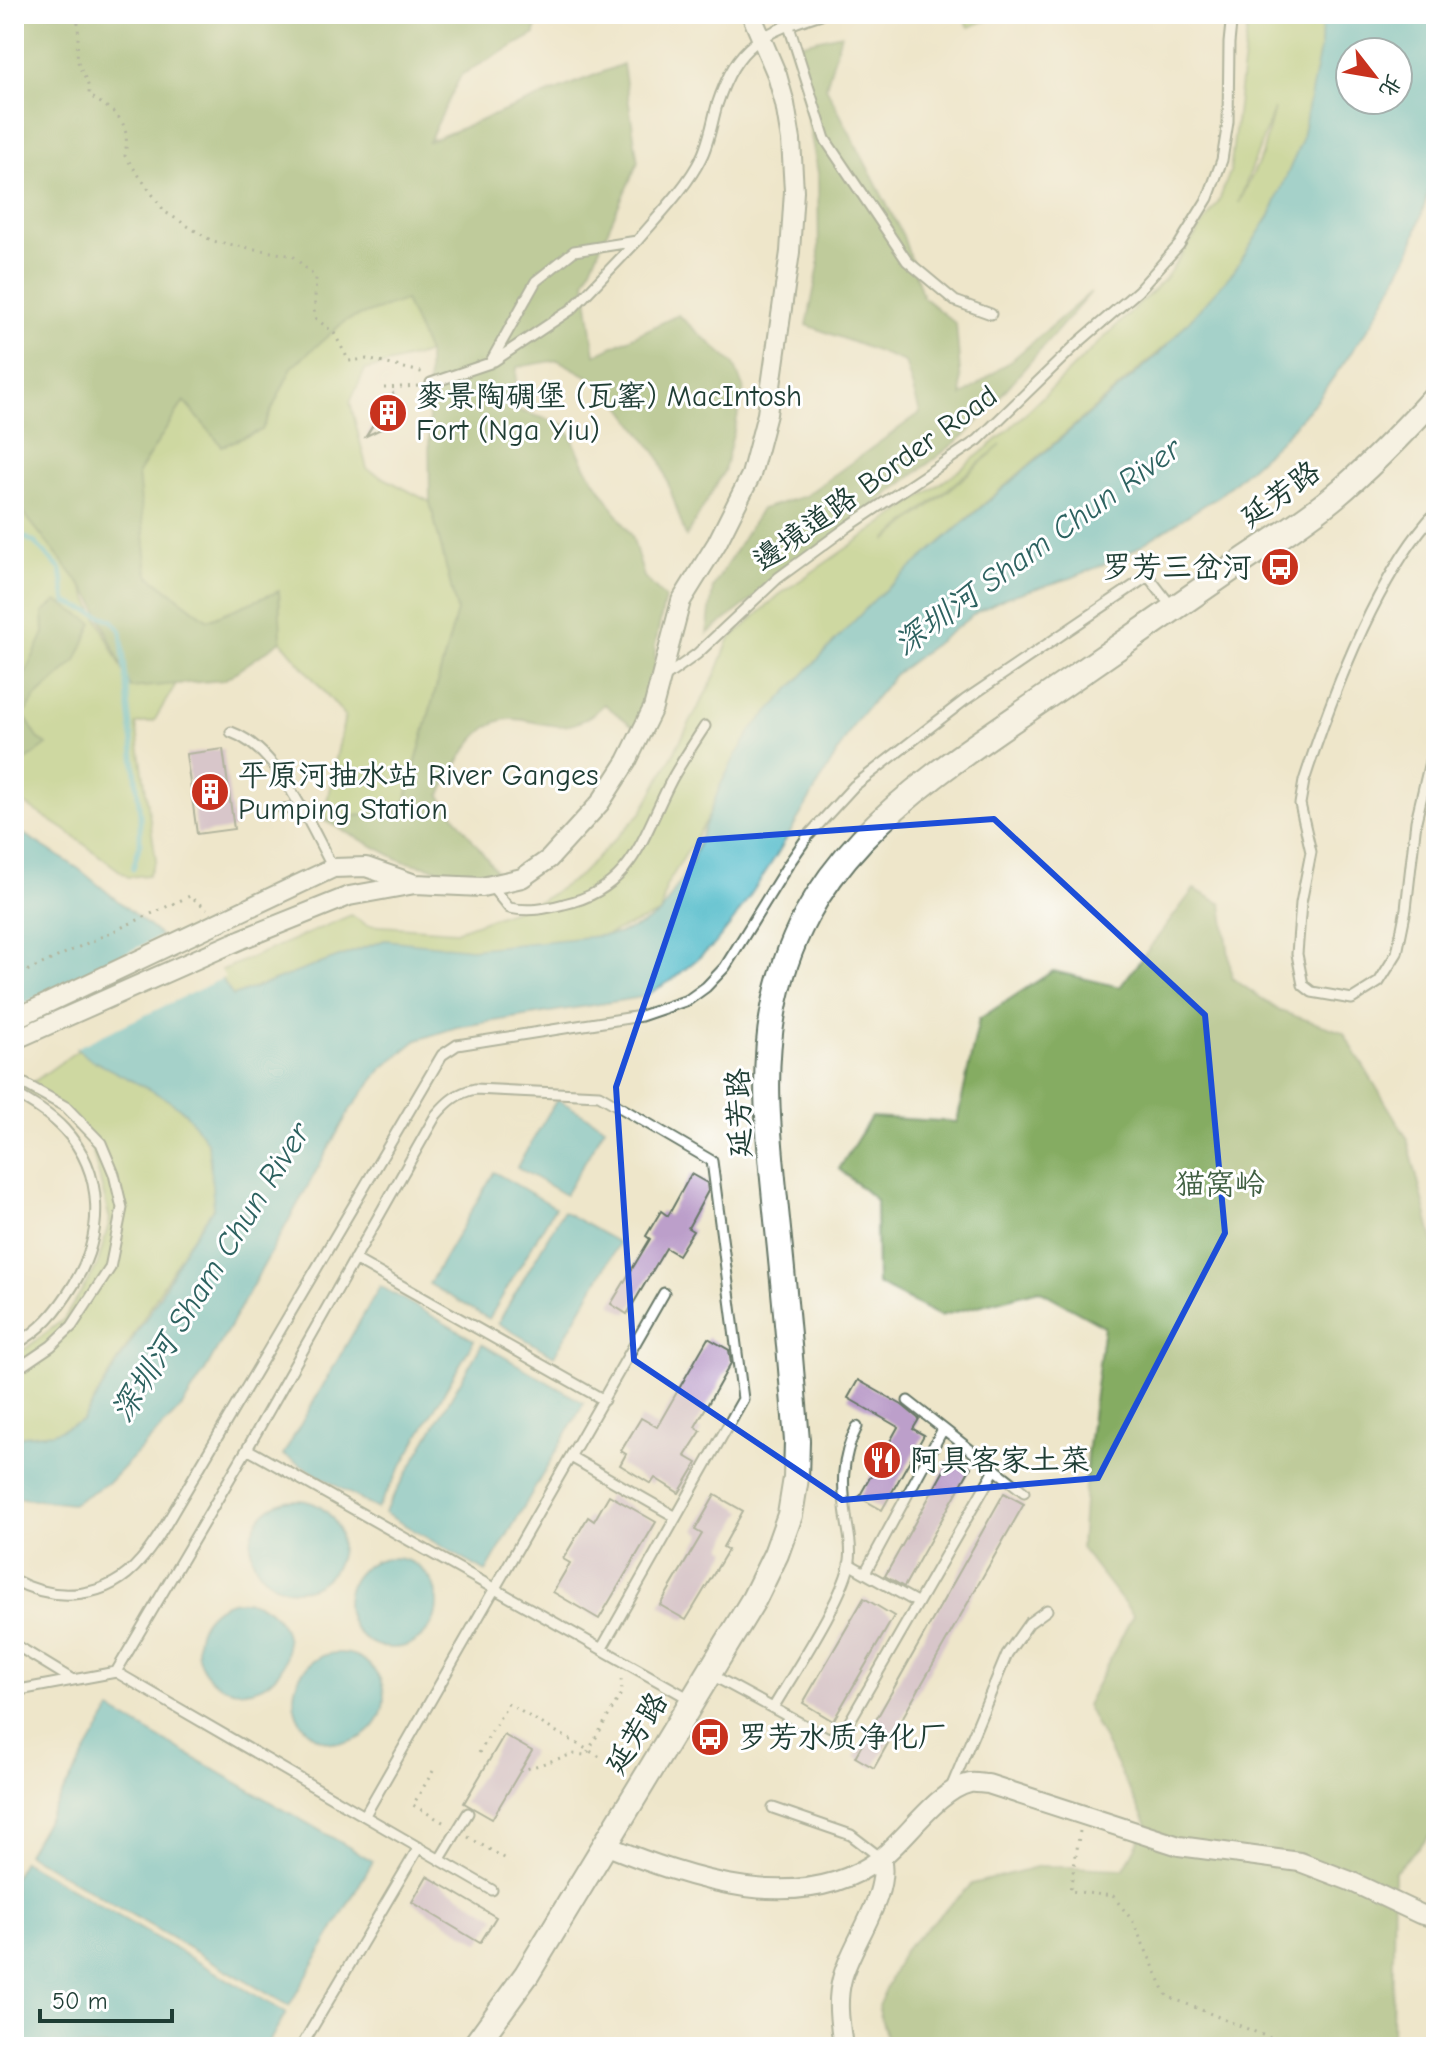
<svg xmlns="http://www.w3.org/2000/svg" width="1450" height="2061" font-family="'Comic Neue','LXGW WenKai TC',sans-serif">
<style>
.green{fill:#a7c870;stroke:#638252;stroke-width:2;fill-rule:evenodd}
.forest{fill:#85ac62;stroke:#52744b;stroke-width:2}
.water{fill:#4db9c8;stroke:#367b7e;stroke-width:2;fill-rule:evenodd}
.pier{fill:#eee6ca}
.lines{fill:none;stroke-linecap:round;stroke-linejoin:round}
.stream{stroke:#4db9c8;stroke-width:5}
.building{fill:#bc9fca}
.service-casing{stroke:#677868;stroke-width:13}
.minor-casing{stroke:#677868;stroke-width:22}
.secondary-casing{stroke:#677868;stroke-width:28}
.path{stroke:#677868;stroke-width:3;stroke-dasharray:2 6;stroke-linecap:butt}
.service{stroke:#fff;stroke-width:9}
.minor{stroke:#fff;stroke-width:18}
.secondary{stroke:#fff;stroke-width:24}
.marked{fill:none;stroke:#1d4ed8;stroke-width:6;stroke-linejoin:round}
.labels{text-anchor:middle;stroke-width:6;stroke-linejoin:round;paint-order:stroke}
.poi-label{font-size:30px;fill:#1f3d34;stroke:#fff;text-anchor:start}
.street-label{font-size:30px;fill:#1f3d34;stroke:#fff}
.park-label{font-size:30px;fill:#416043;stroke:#fff}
.water-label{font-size:32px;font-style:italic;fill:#2d6260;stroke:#fff}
</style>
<rect width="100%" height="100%" fill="#fff"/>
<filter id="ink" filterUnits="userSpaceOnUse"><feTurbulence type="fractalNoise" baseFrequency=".0125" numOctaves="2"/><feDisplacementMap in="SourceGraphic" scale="16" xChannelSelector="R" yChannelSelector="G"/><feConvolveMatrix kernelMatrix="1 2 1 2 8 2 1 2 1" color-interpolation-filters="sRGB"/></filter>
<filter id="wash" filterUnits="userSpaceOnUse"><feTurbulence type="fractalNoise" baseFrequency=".006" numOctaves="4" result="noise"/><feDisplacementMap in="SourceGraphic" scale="32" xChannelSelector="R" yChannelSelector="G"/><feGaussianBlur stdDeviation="1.8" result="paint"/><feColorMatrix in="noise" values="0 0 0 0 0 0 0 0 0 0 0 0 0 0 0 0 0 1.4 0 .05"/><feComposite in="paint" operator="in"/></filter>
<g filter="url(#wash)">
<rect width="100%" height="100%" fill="#eee6ca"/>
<path class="green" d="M962,14H1001V15L969,27Z
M1249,14H1329L1309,150L1230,290L961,524L841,635L754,727L711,813L666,886L661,913L606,935L455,952L385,940L233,996L215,973L351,915L367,925L456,931L542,900L579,876L642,812L715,676L729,640L779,595L957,472L1003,435L1164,280L1218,203L1230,172ZM1274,109L1262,155L1239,203V202ZM1001,445L953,487L887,540V539Z
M405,300L428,353L365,370L350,402L367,469L430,502L457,611L403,810L323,820L345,716L281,641L279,592L208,620L148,575L137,473L185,400L222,446L262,430L292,367L354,313Z
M14,501L83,588L128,681L176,684L154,721L136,724L156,860L148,875L128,877L65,830L14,797Z
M78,1050C116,1078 192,1098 208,1144C215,1163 213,1187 214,1207L186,1247L82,1421L53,1433L14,1437V1351L25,1349L64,1319L97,1266L110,1220L92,1148L67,1115L24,1089Z"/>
<path class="forest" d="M14,14H340L347,19L353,14H538L535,34L461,75L429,141L623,64L638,162L585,281L595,355L678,315L734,364L744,390L724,471L686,537L660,459L606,386L558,360L517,367L514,409L566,425L585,466L632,536L644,577L665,598L655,646V674L642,733L604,704C557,754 523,698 485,729C464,746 453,773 440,796L500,876L475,877L402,861L323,820L403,810L457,611L430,502L428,353L405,300L345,321L292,367L262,430L222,446L184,401L138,473L148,575L208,620L279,591L281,641L224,680L131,688L93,600L14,501Z
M841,34L826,87L903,236L923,297L956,324L962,396L1013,359L1091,292L969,432L707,634L713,587L761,509L805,496L920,413L905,362L807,325L819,265L818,173L794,45Z
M57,601L93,623L76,661L36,697L24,715L38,738L47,745L14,769V698L44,633L43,613Z
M1194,889L1222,904L1232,978L1280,1011L1343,1032L1407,1138L1436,1251V1822L1432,1833L1394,1872L1392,2047H889L878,2006L903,1951L972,1884L1040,1866L1124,1869L1147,1825L1086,1705L1133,1615L1081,1548L1087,1454L1104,1326L1039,1290L940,1316L877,1284L876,1200L839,1169L871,1117L957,1122L979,1019L1053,971L1120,987Z"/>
<path class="water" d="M1322,14H1436V168L1410,252L1372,323L1318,399L1280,441L1220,495L1124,556L1071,578L1007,597L977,612L894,675L856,721L776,856L734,920L714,945L672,980L643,997L457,1027L417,1040L382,1069L350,1110L205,1371L182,1407L109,1482L72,1504L14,1497V1437L53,1433L82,1421L161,1294L186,1247L214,1207L208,1143L185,1112L164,1097L90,1059L14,1001V828L79,869L189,959L207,957L233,996L385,940L471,949L618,934L642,925L661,913L691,863L720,786L735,757L754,727L875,599L1160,353L1234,271L1270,215L1301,142L1321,44ZM1350,52H1398V100H1350Z
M557,1099L605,1127L565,1195L517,1167Z
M494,1172L555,1207L489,1319L429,1284Z
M563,1211L619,1243L554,1356L498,1323Z
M380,1286L474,1340L377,1509L283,1455Z
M482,1344L584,1403L486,1572L384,1513Z
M251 1545a45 45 0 1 1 90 0a45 45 0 1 1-90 0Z
M347 1603a45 45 0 1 1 90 0a45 45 0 1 1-90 0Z
M197 1646a45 45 0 1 1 90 0a45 45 0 1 1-90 0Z
M294 1698a45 45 0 1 1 90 0a45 45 0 1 1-90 0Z
M111,1710L373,1861L289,2006L27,1854Z
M23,1861L286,2013L266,2047H14V1877Z"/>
<path class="pier" d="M165,934L190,955L209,954L225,977L71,1050L15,1008Z"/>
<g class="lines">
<path class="stream" d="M14,531L35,543L61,570L66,602L112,620L121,631L140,815V843L133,869"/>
</g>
<g id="blocks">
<path class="building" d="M393,394L398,421L366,436Z
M223,749L234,829L197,834L186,754Z
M691,1174L707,1183L708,1191L688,1228L693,1231L678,1255L666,1248L627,1314L611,1304L650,1239L646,1236L661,1211L668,1216Z
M708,1338L729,1350L731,1363L695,1427L701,1431L685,1456L697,1463L679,1493L655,1478L651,1484L620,1465L626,1454L621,1451L641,1418L657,1427Z
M858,1380L902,1405L919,1419L913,1429L924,1435L882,1510L859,1497L898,1427L848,1398Z
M952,1456L971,1467L904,1587L885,1576Z
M1004,1493L1024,1504L874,1768L855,1757Z
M609,1495L656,1522L599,1619L553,1592L570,1563L563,1559L588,1517L594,1521Z
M715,1495L743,1511L723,1547L728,1550L686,1620L660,1605L702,1534L695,1530Z
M864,1598L894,1616L833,1721L803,1703Z
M504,1735L532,1751L492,1819L464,1803Z
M427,1876L496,1917L480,1943L412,1902Z"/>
</g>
</g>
<g filter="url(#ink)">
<use href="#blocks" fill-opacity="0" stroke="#677868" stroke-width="2"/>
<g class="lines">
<defs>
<path id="service" d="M789,26L825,139L907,261L955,301L991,314
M494,361L572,309L637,241
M431,383L490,363L536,281L574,251L637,241C658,216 687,187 701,158C709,143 712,122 717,105C737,43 762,33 821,14
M1436,512C1376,576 1331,698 1304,781L1300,804L1311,852L1301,903L1297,954L1303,985L1312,992L1352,999L1379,982L1397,953L1406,909L1416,821L1436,736
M662,679L697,654L778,578L849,526L978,440L1079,342L1138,291L1179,245L1208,198L1222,160L1228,122L1229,43L1232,14
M231,732C279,749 310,826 333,868
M283,809L299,807
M491,886L509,908C529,912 545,909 564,904C634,889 643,834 672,779C682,761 694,743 705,726
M14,1093C31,1103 50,1114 64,1129C105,1173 104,1235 74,1284C58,1310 41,1331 14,1345
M354,1259L604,1400
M14,1367L23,1365L51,1346L72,1326L110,1268L122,1208L114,1174L101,1143L66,1107L25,1084
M908,1401L1024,1492
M247,1449L690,1699
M571,1457L676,1517
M849,1564L918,1603
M865,1573L943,1429
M14,1580C56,1603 108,1599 140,1561C158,1541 171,1515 185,1492L442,1055L457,1045L641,1016L688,1000L706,987L725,967L788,865L808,836L854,786L965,700L1148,576L1172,607
M14,1644L73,1680
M116,1672L247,1449L436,1115C448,1101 457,1093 475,1089L599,1095L712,1161L743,1399L602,1648
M710,1674L828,1738L843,1733L994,1471
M14,1691L116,1672L492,1890
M773,1708C793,1674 846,1595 850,1560C852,1547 849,1535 847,1523C842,1487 840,1460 857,1427
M951,1788L1007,1654L1029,1623L1047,1610
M773,1808L851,1835L881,1858
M365,1815L664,1293
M440,1859L468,1813
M301,2047L419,1847"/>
<path id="minor" d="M14,1019L333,868L366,867L412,883
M14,1040L242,939L349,896L415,884L482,887L522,878L549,859L600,803L627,761L653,708L681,601L717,543L751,475L767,414L790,252L794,191L791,140L785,104L777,75L751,14
M605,1845C687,1878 802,1919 881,1858C907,1838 938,1790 970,1783C975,1782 983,1784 988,1784L1179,1846L1300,1862L1350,1881L1420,1914L1436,1918
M843,2047C840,2024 836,2002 842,1979C851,1943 891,1895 881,1858"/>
<path id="secondary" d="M474,2047L527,1974L754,1599L776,1554L790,1515L796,1478L797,1441C791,1364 784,1287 776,1210C770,1145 761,1079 773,1013C800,860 914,788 1033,706C1100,660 1167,613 1234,567C1267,544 1304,522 1335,496C1371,466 1404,431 1436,396"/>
</defs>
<use href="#service" class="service-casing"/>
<use href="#minor" class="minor-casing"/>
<use href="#secondary" class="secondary-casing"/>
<path class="path" d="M76,14C82,32 74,49 79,65C83,77 90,82 89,95C117,114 131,119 125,156L165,212L212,241L293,256L316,278L314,317L334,333L349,361L367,359L425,373
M384,388L420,386
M14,979L18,975L190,896L207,909
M479,1753L508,1704L602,1758
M433,1771L413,1805L448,1825
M520,1771L573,1754L586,1755L622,1692L621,1677
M1080,1831L1070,1891L1113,1896L1132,1920L1167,1996L1292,2047
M468,1837L506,1859"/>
<use href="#service" class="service"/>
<use href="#minor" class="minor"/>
<use href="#secondary" class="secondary"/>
</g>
</g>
<path d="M0 0H1450V2061H0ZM994,819L1205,1015L1225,1233L1098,1478L842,1500L634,1360L616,1087L700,840Z" fill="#eee6ca" fill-opacity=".55" fill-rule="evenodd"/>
<path class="marked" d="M994,819L1205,1015L1225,1233L1098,1478L842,1500L634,1360L616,1087L700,840Z"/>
<defs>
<symbol id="building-disc" viewBox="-11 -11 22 22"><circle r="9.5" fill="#c8321e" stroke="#fff"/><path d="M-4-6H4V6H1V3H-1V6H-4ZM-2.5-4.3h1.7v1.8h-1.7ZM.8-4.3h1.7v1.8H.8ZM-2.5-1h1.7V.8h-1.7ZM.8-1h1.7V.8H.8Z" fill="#fff"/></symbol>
<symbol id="bus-disc" viewBox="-11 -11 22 22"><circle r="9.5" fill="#c8321e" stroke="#fff"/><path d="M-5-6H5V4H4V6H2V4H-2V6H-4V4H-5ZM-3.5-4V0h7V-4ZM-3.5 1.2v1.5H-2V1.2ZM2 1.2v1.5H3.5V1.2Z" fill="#fff"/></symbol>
<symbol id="restaurant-disc" viewBox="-11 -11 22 22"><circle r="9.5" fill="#c8321e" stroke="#fff"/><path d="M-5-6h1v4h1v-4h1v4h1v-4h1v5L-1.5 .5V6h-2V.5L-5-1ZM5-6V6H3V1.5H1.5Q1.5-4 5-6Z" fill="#fff"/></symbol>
</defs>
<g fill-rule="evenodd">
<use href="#building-disc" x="366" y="391" width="44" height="44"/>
<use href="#bus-disc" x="1258" y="545" width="44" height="44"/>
<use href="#building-disc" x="188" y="770" width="44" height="44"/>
<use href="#restaurant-disc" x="860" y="1438" width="44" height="44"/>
<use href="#bus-disc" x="688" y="1715" width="44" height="44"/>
</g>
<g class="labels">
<g class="poi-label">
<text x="416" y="406">麥景陶碉堡 (瓦窰) MacIntosh<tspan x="416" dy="34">Fort (Nga Yiu)</tspan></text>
<text x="1252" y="577" text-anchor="end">罗芳三岔河</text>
<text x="238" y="785">平原河抽水站 River Ganges<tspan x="238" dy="34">Pumping Station</tspan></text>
<text x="910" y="1470">阿具客家土菜</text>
<text x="738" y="1747">罗芳水质净化厂</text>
</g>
<g class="street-label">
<text transform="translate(875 478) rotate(-36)" y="10">邊境道路 Border Road</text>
<text transform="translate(1280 494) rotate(-36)" y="10">延芳路</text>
<text transform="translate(739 1113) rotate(-92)" y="10">延芳路</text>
<text transform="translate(636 1733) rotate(-58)" y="10">延芳路</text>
</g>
<g class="park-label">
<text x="1220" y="1194">猫窝岭</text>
</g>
<g class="water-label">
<text transform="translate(1037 546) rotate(-36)" y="11">深圳河 Sham Chun River</text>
<text transform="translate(210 1272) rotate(-58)" y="11">深圳河 Sham Chun River</text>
</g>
</g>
<rect width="1450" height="2061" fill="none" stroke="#fff" stroke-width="48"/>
<g transform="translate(1374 76) rotate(121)"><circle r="38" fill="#ffffff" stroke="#a5b1ae" stroke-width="2"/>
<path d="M0-6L14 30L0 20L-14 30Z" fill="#c8321e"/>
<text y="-12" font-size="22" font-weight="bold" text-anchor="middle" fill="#1f3d34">北</text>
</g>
<path d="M40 2009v12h132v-12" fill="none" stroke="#1f3d34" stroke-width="4"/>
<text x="52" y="2009" font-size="24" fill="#1f3d34" stroke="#ffffff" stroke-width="6" paint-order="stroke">50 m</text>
</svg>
